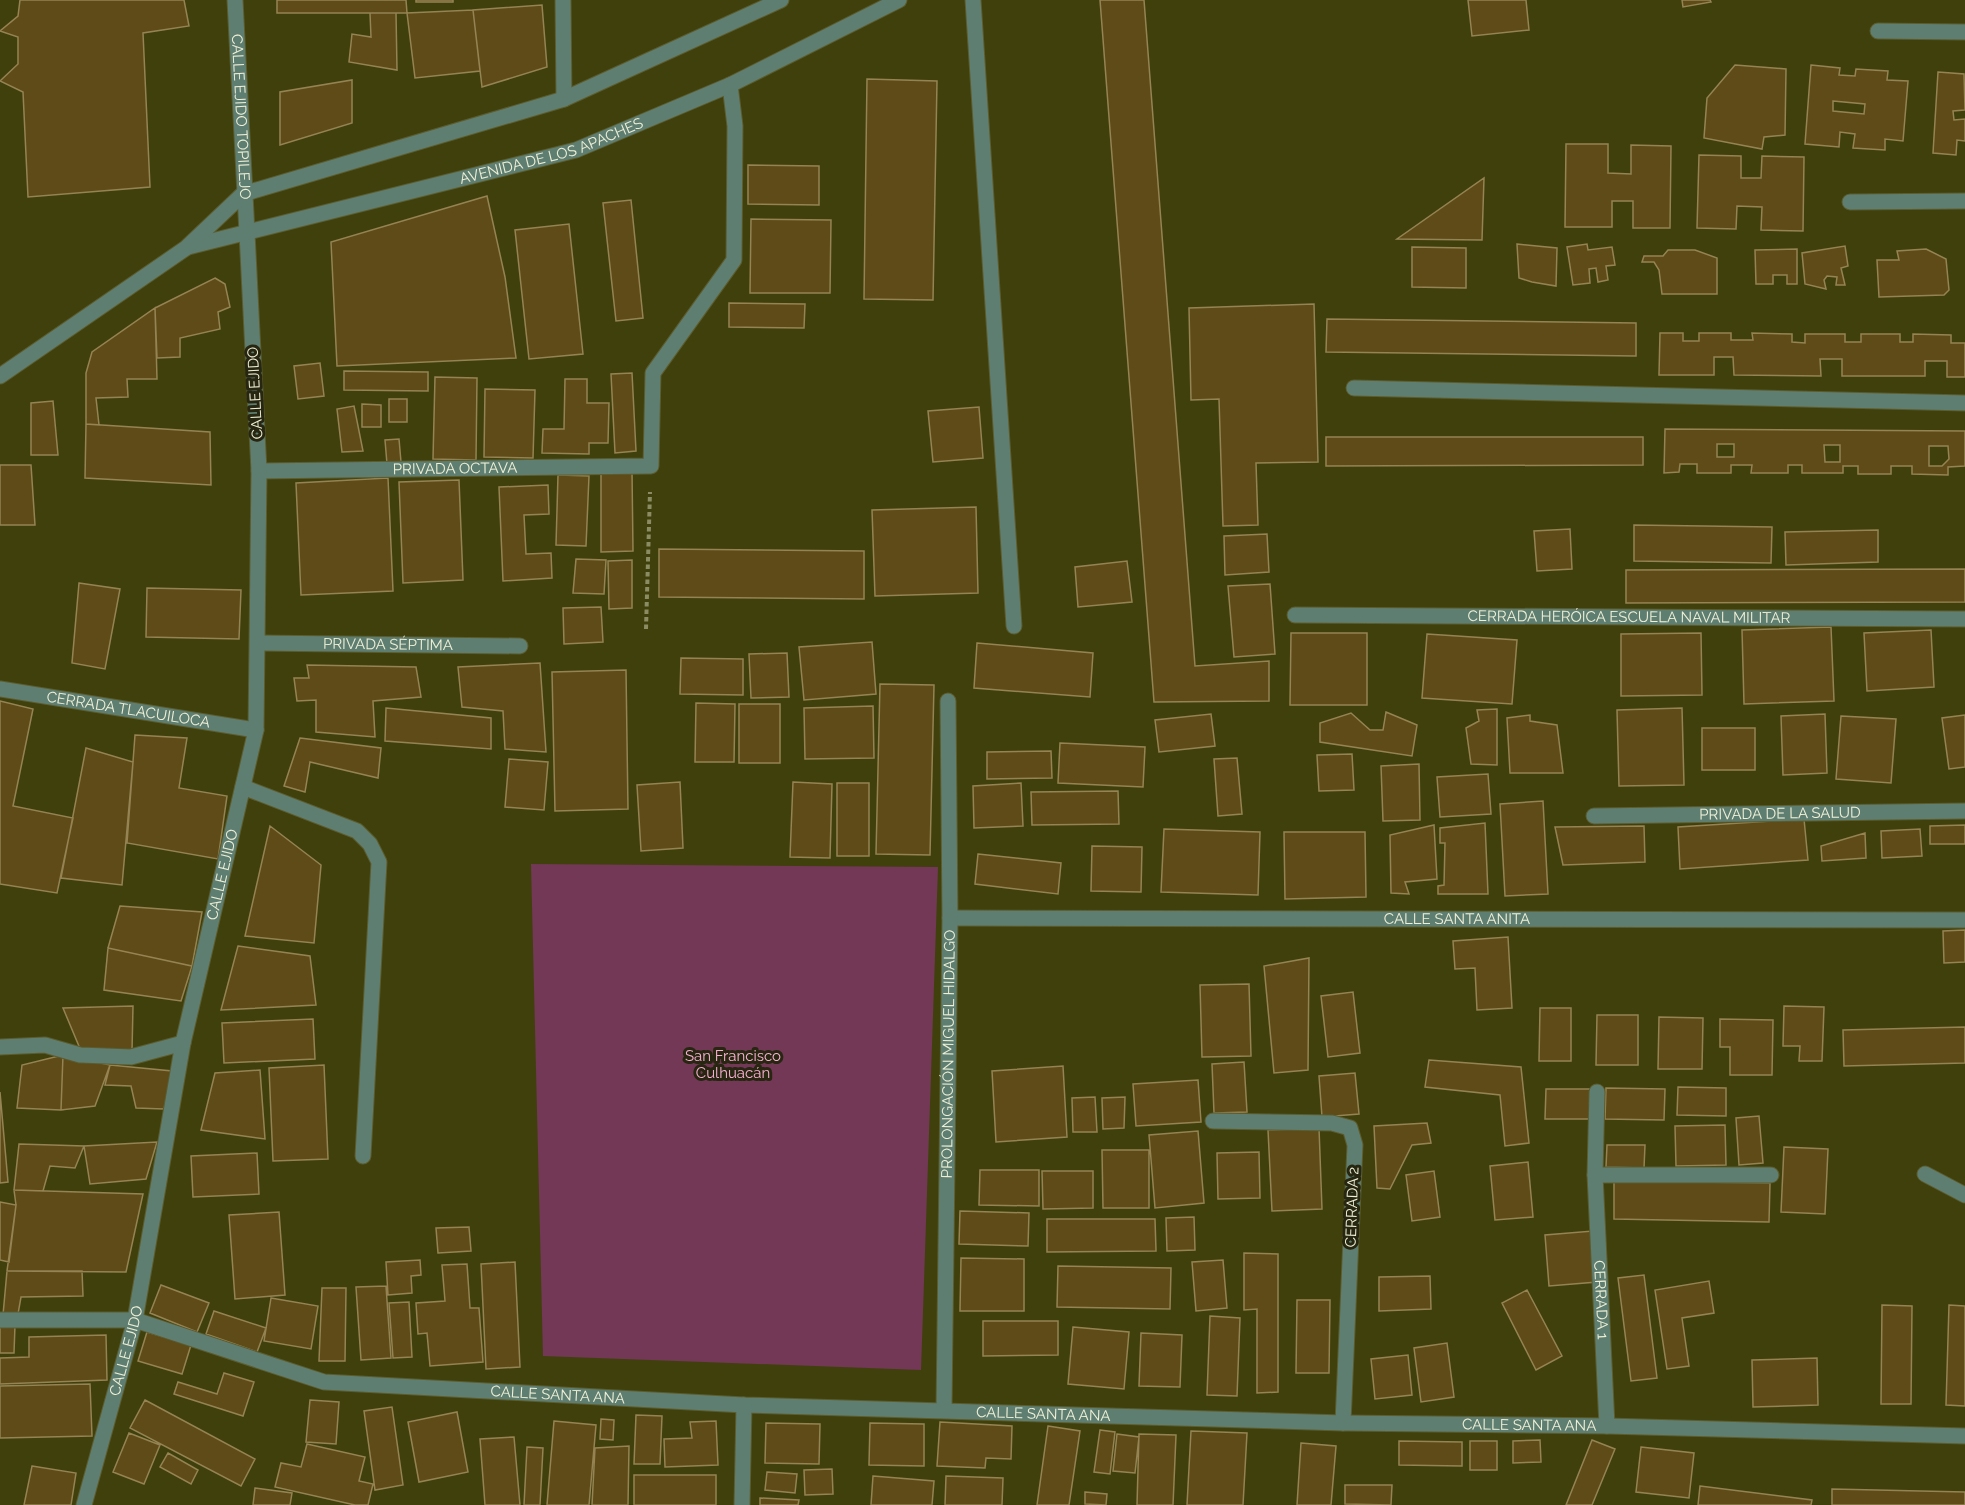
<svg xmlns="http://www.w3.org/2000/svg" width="1965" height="1505" font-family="Raleway,sans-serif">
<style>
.green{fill:#723856}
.building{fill:#5e4b18;stroke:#958353;stroke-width:1.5;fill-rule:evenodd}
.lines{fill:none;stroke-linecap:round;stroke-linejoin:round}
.service-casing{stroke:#5c5c2d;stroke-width:17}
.minor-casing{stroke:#5c5c2d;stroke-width:17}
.tertiary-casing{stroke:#5c5c2d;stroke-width:17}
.path{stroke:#8b8c63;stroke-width:4;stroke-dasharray:4.5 3;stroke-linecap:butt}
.service{stroke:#5f7e72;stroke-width:15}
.minor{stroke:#5f7e72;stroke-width:15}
.tertiary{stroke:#5f7e72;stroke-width:15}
.labels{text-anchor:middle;stroke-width:6;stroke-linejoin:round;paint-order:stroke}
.street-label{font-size:15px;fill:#eff0d6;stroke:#262611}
.park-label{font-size:15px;fill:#fbb1d4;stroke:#262611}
</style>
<rect width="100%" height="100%" fill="#40400d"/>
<path class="green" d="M531,864L938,867L921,1370L543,1356Z"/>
<path class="building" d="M20,0H184L189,26L143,33L150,187L28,197L23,92L0,81L18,64V37L0,31L18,16Z
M277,0H406L407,13H277Z
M416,0H453V2H416Z
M1100,0H1144L1195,666L1269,661V701L1154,702Z
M1468,0H1526L1529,30L1472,36Z
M1682,0H1710L1711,2L1683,7Z
M542,5L547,67L482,87L473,10Z
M473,10L480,71L415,78L407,13Z
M370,13H396L397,70L349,62L352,34L371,37Z
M1735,65L1786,69L1785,135L1764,137L1762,149L1704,138L1707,98Z
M1811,65L1840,68L1839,75L1855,76L1856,69L1888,71L1887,80L1908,81L1903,141L1885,139V150L1853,148L1855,134L1840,132L1839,147L1805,144ZM1833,101L1865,104L1864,114L1833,111Z
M1938,72L1964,74L1965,110L1953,111L1954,120L1965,119V141L1957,140L1956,155L1933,153Z
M867,79L937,81L933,300L864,299Z
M352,80V123L280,145V92Z
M1566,144H1608V173L1631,174V145L1671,146L1670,228H1633V201H1612V227H1565Z
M1699,155L1741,156V178H1761L1762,156L1804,157L1803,231L1761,230L1762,207L1737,206L1736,229L1697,228Z
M748,165L819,166V205L748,204Z
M1484,178L1482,240L1397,239Z
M487,196L505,277L516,358L337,366L331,242Z
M631,200L643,318L616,321L603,203Z
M751,219L831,220L830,293H750Z
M569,224L583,354L529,359L515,230Z
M1517,244L1557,248L1556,286L1532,282L1519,278Z
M1587,244L1588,250L1612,247L1615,265L1606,266L1608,280L1598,282L1596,268L1589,269L1590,283L1573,285L1567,247Z
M1845,246L1848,266L1841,268L1845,285H1836L1837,277L1827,276L1824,280L1826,289L1805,284L1802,253Z
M1412,247L1466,248V288L1412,287Z
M1797,249V284H1787V275H1773V284H1756L1755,250Z
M1926,249L1946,259L1949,290L1944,295L1879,297L1877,260H1899L1897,251Z
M1668,250H1695L1717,258V294H1662L1659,270L1654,262H1642L1644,256H1663Z
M215,278L225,284L230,307L218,312L220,329L180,338V357L157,358L155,308Z
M729,303L805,304L804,328L729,327Z
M1314,304L1318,462L1256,463L1258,525L1223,526L1219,399L1191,400L1189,308Z
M155,308L157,379H127L128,397L96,398L99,425L86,424V373L92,352Z
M1327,319L1636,323V356L1326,352Z
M1660,333H1683V341H1699V333H1731V340H1753L1752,333L1792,334V342L1805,343V334H1845V342H1861V334H1900V342H1913V334L1951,335V343H1965V377H1947V361H1925V376H1842V359H1820L1821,376L1734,375L1733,357H1714V375H1659Z
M320,363L324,396L298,399L294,366Z
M344,371L428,372V391L344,390Z
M632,373L636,451L615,453L611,374Z
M435,377L477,378L476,460L433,459Z
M565,379H587V403H609L608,443H589V454L542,453L543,429H564Z
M485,389L535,390L533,458L484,457Z
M389,399H407V422H389Z
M53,401L58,455H31V403Z
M362,404L381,405V427H362Z
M354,406L363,451L342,452L337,409Z
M979,407L983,458L933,462L928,411Z
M86,424L210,432L211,485L85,478Z
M1665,429L1965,431V466L1948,467V475L1912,474V466H1891V474H1858V466H1843V473H1802V465H1788V473H1751L1752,465H1731V473H1697V464H1680L1679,472L1664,473ZM1717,444H1734V457H1717ZM1824,445H1840V462H1825ZM1929,446H1948L1949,459L1942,466H1929Z
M1326,437H1643V465L1326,466Z
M399,439L401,462L387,464L385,440Z
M0,465H31L35,525H0Z
M601,471H632L633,551L601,552Z
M558,475L589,476L586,546L556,545Z
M388,478L393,591L301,595L296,483Z
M459,480L463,580L403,583L399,482Z
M548,485L549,514L524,515L526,554L551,553L552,578L503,581L499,487Z
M976,507L978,593L875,596L872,510Z
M1634,525L1772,527L1771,563L1634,561Z
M1570,529L1572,569L1537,571L1534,531Z
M1878,530V562L1786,565L1785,532Z
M1267,534L1269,572L1225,575L1224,536Z
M659,549L864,551V599L659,597Z
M576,559L606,560L604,594L573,593Z
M632,560V608L609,609L608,561Z
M1127,561L1132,602L1078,607L1075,567Z
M1965,569V602L1626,603V570Z
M79,583L120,589L105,669L72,663Z
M1270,584L1275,654L1234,657L1228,586Z
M147,588L241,590L239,639L146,637Z
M601,607L603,642L564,644L563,608Z
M1831,627L1834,701L1744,704L1742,630Z
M1931,630L1934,687L1867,691L1864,633Z
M1291,633H1367V705H1290Z
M1701,633L1702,695L1621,696V634Z
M1427,634L1517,640L1512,704L1422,698Z
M872,642L876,694L804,700L799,647Z
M977,643L1093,653L1090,697L974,688Z
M787,653L789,697L751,698L749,654Z
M681,658L743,659V695L680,694Z
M540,663L546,752L505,749L503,711L462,707L458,667Z
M307,665L416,667L421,697L373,701L375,737L316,732V700L297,701L294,678H309Z
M626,670L628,809L555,811L552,672Z
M880,684L934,685L930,855L876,854Z
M0,701L33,709L13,806L73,818L57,893L0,884Z
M696,703L735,704L734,762H695Z
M739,704H780V763H739Z
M873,706L874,758L805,759L804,708Z
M386,708L491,718V749L385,741Z
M1682,708L1684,785L1619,786L1617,710Z
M1497,709V765L1471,764L1466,728L1479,721L1477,710Z
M1386,712L1417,725L1412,756L1320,742V723L1351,713L1370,730H1383Z
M1211,714L1215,746L1159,752L1155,720Z
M1825,714L1827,773L1783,775L1781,716Z
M1530,715V721L1557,725L1563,773H1510L1507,718Z
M1965,715V767L1949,769L1942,718Z
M1841,716L1896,719L1891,783L1836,779Z
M1702,728H1755V770H1702Z
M135,735L187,738L179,788L227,796L218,859L127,843Z
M300,738L381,748L378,778L310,762L305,792L284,786Z
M1060,743L1145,747L1143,787L1058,783Z
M86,748L133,762L122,885L61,878Z
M1051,751L1052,778L987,779V752Z
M1352,754L1354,790L1319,791L1317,755Z
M1237,758L1242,814L1218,816L1214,759Z
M509,759L548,762L544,810L505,807Z
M1419,764L1420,820L1383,821L1381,766Z
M1488,774L1491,814L1440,817L1437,777Z
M680,782L683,848L641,851L637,785Z
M793,782L832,784L830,858L790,857Z
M837,783H869V856H837Z
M1021,783L1023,826L974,828L973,786Z
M1118,791L1119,824L1032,825L1031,792Z
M1543,801L1548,894L1505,896L1500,804Z
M1804,819L1808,860L1680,869L1678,827Z
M1485,823L1488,894H1438V886L1444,885L1445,843H1440V828Z
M1434,825L1437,879L1405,882L1409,894L1391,893L1390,835Z
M1965,825V844H1930V826Z
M270,826L321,865L314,943L245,936Z
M1644,826L1645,862L1563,865L1555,827Z
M1164,829L1260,832L1258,895L1161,892Z
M1920,829L1922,856L1882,858L1881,831Z
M1284,832H1365L1366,897L1285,899Z
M1865,833L1866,858L1822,861L1821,846Z
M1092,846L1142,847L1141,892L1091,891Z
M978,854L1061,863L1058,894L975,884Z
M120,906L202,912L192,966L108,948Z
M1965,930V962L1944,963L1943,931Z
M1508,937L1512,1008L1477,1010L1475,968L1455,969L1453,941Z
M238,946L310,956L316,1005L221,1010Z
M108,948L192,966L181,1001L104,990Z
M1309,958L1308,1070L1274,1073L1264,966Z
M1249,984L1251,1056L1202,1057L1200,985Z
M1353,992L1360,1053L1328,1057L1321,996Z
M133,1006L132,1051H81L63,1008Z
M1784,1006L1824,1007L1822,1061H1799L1800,1046H1783Z
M1540,1008H1571V1061H1539Z
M1597,1015H1638V1065H1596Z
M1659,1017L1703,1018L1702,1069H1658Z
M313,1019L315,1059L224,1063L222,1023Z
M1720,1019L1773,1020L1772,1075H1730V1047H1720Z
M1965,1027V1063L1844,1066L1843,1030Z
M63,1055L61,1110L17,1108L22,1065Z
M63,1055L110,1065L95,1106L61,1110Z
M1429,1060L1521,1067L1529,1143L1505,1146L1500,1095L1425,1087Z
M1244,1062L1247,1112L1214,1113L1212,1064Z
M110,1065L172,1071L164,1109L136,1108L131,1086L105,1085Z
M324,1065L328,1159L273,1161L269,1068Z
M1063,1066L1067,1137L996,1142L992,1071Z
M260,1070L265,1139L201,1130L215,1073Z
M1355,1073L1359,1114L1322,1117L1319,1076Z
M1198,1080L1201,1122L1136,1126L1133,1084Z
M1678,1087L1726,1088V1116L1677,1115Z
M1606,1088L1665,1089L1664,1120L1605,1119Z
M1546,1089H1592L1591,1119H1545Z
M0,1092L8,1182L0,1183Z
M1095,1097L1097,1132H1073L1072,1098Z
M1125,1097L1124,1128L1103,1129L1102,1098Z
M1759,1116L1763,1163L1739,1165L1736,1118Z
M1427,1123L1431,1143L1412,1145L1390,1189L1377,1188L1374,1126Z
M1725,1125L1726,1165L1676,1166L1675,1126Z
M1319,1128L1322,1209L1272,1211L1268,1130Z
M1198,1131L1204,1203L1155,1208L1149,1135Z
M157,1142L146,1179L90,1184L84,1146Z
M19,1144L84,1146L75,1168L50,1166L43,1191L14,1190Z
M1607,1145H1645L1644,1168L1606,1167Z
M1784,1147L1828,1149L1825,1214L1781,1212Z
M1102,1150H1149V1208H1103Z
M1259,1152L1260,1198L1218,1199L1217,1153Z
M257,1153L259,1194L193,1197L191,1156Z
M1528,1162L1533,1217L1495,1220L1490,1166Z
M980,1170H1039V1206L979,1205Z
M1042,1171H1093V1208L1043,1209Z
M1434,1171L1440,1217L1412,1221L1406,1175Z
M1614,1181L1770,1183L1769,1222L1614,1219Z
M14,1190L143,1194L126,1272L7,1271L16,1205Z
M0,1202L16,1205L9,1262L0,1260Z
M960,1211L1029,1213L1028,1246L959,1244Z
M279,1212L285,1295L235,1299L229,1215Z
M1194,1217L1195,1250L1167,1251L1166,1218Z
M1047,1219H1155L1156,1251L1047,1252Z
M469,1227L471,1251L438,1253L436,1228Z
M1593,1231L1597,1282L1549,1286L1545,1235Z
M1244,1253L1278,1254V1392L1257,1393V1309L1244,1310Z
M961,1258L1024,1259V1311H960Z
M420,1260L421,1275L411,1276L412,1293L388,1295L386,1262Z
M1223,1260L1227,1308L1196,1311L1192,1262Z
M515,1262L520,1367L486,1369L481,1264Z
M467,1264L470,1308H479L483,1362L430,1366L427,1333L418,1334L416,1303L445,1301L442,1265Z
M1058,1266L1171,1268L1170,1309L1057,1307Z
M7,1271H82L83,1296L21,1297L18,1314L3,1315Z
M1644,1275L1657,1378L1631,1381L1618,1278Z
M1430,1276L1431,1309L1379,1311V1277Z
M1709,1281L1714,1313L1682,1318L1689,1366L1667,1369L1655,1290Z
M161,1285L209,1303L197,1332L150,1313Z
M386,1286L391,1358L361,1360L356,1287Z
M322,1288H346L345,1361H319Z
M1527,1290L1562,1356L1536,1370L1502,1303Z
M271,1298L318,1306L311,1349L264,1341Z
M1297,1300H1330L1329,1373H1296Z
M409,1302L412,1357L393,1358L389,1303Z
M1882,1305L1912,1306L1911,1404H1881Z
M1949,1305L1965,1306V1406L1946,1405Z
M214,1311L266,1328L257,1352L206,1334Z
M1210,1316L1240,1318L1237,1396L1207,1395Z
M983,1321H1058V1355L983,1356Z
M0,1325H15L14,1353H0Z
M1073,1327L1129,1332L1124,1389L1068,1384Z
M147,1332L191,1345L182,1374L138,1361Z
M1141,1333L1182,1335L1180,1387L1139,1386Z
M106,1335L107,1380L0,1384V1358L29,1357V1337Z
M1447,1343L1454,1397L1421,1402L1414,1348Z
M1408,1355L1412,1395L1375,1399L1371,1359Z
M1817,1358L1818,1405L1753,1407L1752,1360Z
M224,1373L254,1382L243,1416L174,1394L178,1382L217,1394Z
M90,1384L92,1436L0,1438V1386Z
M145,1400L255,1459L241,1486L130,1428Z
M310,1400L339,1402L336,1444L306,1442Z
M392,1407L403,1485L375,1490L364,1411Z
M457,1412L468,1472L419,1482L408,1422Z
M636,1415L662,1416L660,1464H634Z
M601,1419L614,1420L613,1440L600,1439Z
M554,1421L596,1425L589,1505H547Z
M716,1421L718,1465L665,1467L664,1439L692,1438L690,1422Z
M940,1422L1012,1426L1011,1459L986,1458L985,1468L937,1466Z
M766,1423L820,1424L819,1464L765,1463Z
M870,1423L924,1424V1466L869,1465Z
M1048,1426L1080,1431L1069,1505H1037Z
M1100,1430L1115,1432L1110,1474L1094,1472Z
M1191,1431L1247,1433L1243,1505H1187Z
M129,1433L160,1445L144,1484L113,1472Z
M1117,1434L1139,1437L1135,1473L1113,1471Z
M1139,1434L1176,1435L1173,1505H1137Z
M514,1437L520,1505H485L480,1439Z
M1540,1440L1541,1462L1513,1463V1441Z
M1592,1440L1615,1449L1592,1505H1566Z
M1399,1441L1462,1442V1466L1399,1465Z
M1470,1441H1497V1470H1470Z
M1301,1443L1336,1446L1331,1505H1297Z
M307,1444L365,1457L359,1481L373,1484L368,1505H355L275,1487L281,1463L301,1467Z
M629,1446L628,1505H592L595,1448Z
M527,1447L543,1448L540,1505H524Z
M1641,1447L1694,1453L1689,1498L1636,1492Z
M168,1453L198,1470L191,1484L160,1467Z
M32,1466L76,1473L71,1505H24Z
M832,1469L833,1494L805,1495L804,1470Z
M767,1472L797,1474L795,1493L765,1490Z
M634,1475H716V1505H634Z
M873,1476L934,1481L932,1505H871Z
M946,1476L1003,1478L1002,1505H945Z
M1345,1485H1392L1391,1505L1345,1504Z
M1700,1486L1812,1500L1811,1505H1698Z
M255,1488L292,1493L290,1505H253Z
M1832,1489L1965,1492V1505H1832Z
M1085,1492L1107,1494L1106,1505L1085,1504Z
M760,1498L799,1500L798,1505H760Z"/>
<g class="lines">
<defs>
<path id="service" d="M973,0L1014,626
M243,787L357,831L370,844L379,862L363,1156
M1925,1174L1965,1195"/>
<g id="minor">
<path d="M563,0L564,99"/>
<path d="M1878,31L1965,32"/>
<path d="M1850,202L1965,201"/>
<path d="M1354,388L1965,403"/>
<path id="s1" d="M259,471L651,466L653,373L734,260L735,126L730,85"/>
<path id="s2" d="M1295,615L1965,619"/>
<path id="s3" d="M258,643L520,646"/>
<path id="s4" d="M0,689L256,730"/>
<path id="s5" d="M1594,816L1965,811"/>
<path id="s6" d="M950,918L1965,920"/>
<path d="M0,1047L45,1045L80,1055L131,1057L183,1043"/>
<path id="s7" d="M1597,1092L1595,1175L1607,1426"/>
<path d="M1213,1121L1332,1123L1350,1128L1355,1145L1343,1423"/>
<path d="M1595,1175H1771"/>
<path id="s8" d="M0,1320H135L324,1382L744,1405L1343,1423L1607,1426L1965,1436"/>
<path id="s9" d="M944,1410L950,918L948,701"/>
<path id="s10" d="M84,1505L135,1320L183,1043L256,730L259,471L247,233"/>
<path d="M742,1505L744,1405"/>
</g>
<g id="tertiary">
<path id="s11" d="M235,0L247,233"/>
<path id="s12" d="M188,247L576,150L730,85L899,0"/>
<path d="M0,376L186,248L243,194L564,99L781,0"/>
</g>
</defs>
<use href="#service" class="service-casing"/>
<use href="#minor" class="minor-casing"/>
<use href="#tertiary" class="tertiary-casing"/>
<path class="path" d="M646,629L650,492"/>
<use href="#service" class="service"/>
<use href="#minor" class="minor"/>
<use href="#tertiary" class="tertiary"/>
</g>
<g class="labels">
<g class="street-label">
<text dy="5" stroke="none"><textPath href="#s11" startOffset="117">CALLE EJIDO TOPILEJO</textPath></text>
<text dy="5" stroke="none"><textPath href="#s12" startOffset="376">AVENIDA DE LOS APACHES</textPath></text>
<text transform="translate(255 393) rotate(-93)" y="5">CALLE EJIDO</text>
<text dy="5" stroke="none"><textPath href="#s1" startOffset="196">PRIVADA OCTAVA</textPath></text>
<text dy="5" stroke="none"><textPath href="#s2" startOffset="334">CERRADA HERÓICA ESCUELA NAVAL MILITAR</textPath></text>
<text dy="5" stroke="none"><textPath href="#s3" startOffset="130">PRIVADA SÉPTIMA</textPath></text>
<text dy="5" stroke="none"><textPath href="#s4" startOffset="130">CERRADA TLACUILOCA</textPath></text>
<text dy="5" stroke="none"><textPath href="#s5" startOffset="186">PRIVADA DE LA SALUD</textPath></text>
<text dy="5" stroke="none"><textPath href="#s10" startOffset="646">CALLE EJIDO</textPath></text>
<text dy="5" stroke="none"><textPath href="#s6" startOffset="507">CALLE SANTA ANITA</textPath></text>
<text dy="5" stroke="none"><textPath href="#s9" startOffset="356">PROLONGACIÓN MIGUEL HIDALGO</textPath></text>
<text transform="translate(1352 1207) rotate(-88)" y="5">CERRADA 2</text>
<text dy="5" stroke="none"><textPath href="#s7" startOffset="208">CERRADA 1</textPath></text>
<text dy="5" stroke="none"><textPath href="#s10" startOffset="160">CALLE EJIDO</textPath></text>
<text dy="5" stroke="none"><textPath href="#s8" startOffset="568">CALLE SANTA ANA</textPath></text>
<text dy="5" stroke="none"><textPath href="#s8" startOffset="1054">CALLE SANTA ANA</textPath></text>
<text dy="5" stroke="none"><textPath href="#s8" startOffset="1540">CALLE SANTA ANA</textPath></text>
</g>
<g class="park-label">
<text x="733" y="1061">San Francisco<tspan x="733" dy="17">Culhuacán</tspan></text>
</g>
</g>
</svg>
